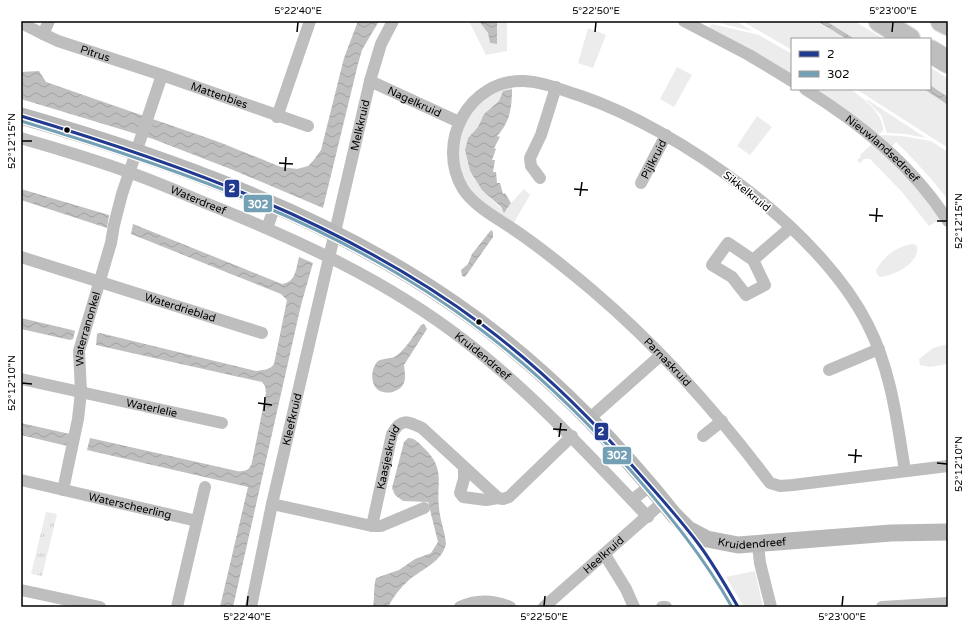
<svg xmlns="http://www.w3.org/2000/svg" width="969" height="628" font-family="'Varela Round',sans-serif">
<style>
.green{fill:#ececec}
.park{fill:url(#park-tufts)}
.water{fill:url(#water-waves)}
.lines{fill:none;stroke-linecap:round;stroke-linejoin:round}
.highway-casing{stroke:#dbdbdb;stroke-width:24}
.street{stroke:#bebebe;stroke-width:12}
.secondary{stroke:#b8b8b8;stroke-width:17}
.highway{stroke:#bebebe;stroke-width:22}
.bus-1-casing{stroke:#fff;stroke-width:6}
.bus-2-casing{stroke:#fff;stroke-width:6}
.bus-1{stroke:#213a8f;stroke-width:3}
.bus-2{stroke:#74a0b6;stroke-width:3}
.ticks{fill:none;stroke:#000;stroke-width:1.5}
.bus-dot{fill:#000;stroke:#fff;stroke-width:1.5}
.labels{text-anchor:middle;stroke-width:3;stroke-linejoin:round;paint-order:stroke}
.street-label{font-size:11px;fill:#000;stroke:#fff}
.line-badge{stroke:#fff;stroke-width:1.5}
.badge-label{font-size:11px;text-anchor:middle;font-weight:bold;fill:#fff}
.neatline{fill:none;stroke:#000;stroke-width:1.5}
.ticks-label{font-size:10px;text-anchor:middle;fill:#000}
</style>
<defs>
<pattern id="park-tufts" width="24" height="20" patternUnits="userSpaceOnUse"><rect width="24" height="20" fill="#ececec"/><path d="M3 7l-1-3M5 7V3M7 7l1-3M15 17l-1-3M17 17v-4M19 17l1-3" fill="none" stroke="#c9c9c9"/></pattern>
<pattern id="water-waves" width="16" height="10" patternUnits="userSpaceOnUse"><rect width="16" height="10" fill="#bfbfbf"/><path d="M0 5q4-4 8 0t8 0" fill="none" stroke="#a2a2a2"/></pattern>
</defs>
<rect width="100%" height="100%" fill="#fff"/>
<path class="green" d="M469,21H479L488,33L490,43L497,44V21H507V51L486,55Z
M711,21H736L752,31Z
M742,21H817L847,39H792V50Z
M826,21H854L884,39H855Z
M712,24L759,35L792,54V78L708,29Z
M588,28L606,35L593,68L578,63Z
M677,67L692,75L674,107L660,99Z
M930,67L948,79V97L930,85Z
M512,86V89L503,91L499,101L484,114L478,127L468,138L465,150L470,171L480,187L502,210H507L511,203L524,189L530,195L513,224L488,207L472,193L461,175L457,144L467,117L486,97Z
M810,89H850C862,97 885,115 883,131L878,135Z
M856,89H924L948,105V148Z
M866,100H868L926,138L905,134L887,133L881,115Z
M757,116L772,127L750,155L737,146Z
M881,135L902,136L931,141L948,152V200C932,179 915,160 896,142L891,148L880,136Z
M873,143L893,161L942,218L929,226L902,192L870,159H864L860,163L857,160L861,157L860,155Z
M913,244L917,246C920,263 894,276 880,277L877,274L876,270C884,256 897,246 913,244Z
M948,344V364L930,367L920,365L919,359L933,348Z
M755,571L763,607H744L726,577Z"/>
<path class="park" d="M46,512L57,514L42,576L31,574Z"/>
<path class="water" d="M358,21H379L362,50L358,64L323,208L233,170L153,139L21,99V72L39,71L46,82L219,142L281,167L297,169L308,166L313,161L321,150L344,58Z
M479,21H497V44L490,43L488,33Z
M817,21H826L855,39H847Z
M930,85L948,97V105L924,89H930Z
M512,89C512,108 510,122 497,136L500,137L494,148L496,149L492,160H495L493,172H496L497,183H500L503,194L505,193L511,203L504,213L501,207L482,190L470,171L465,150L468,138L478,127L484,114L499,101L503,91Z
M21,189L109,215L107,228L21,200Z
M133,224L282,284C296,282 296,269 299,257L313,263L301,305L233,607H220L248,487L87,450L90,438L237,471C245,472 250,470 252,462L266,393L265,386L262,382L96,345L97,334L100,333L256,371C263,370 270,370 274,364L287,300L281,294L131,234Z
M491,230L493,232V237L465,277L462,276L461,270L468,264L472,254Z
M21,318L72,330L75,331L73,339L70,340L21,329Z
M424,324L427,329L404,365C405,375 408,386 395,391C391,393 385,393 380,391C370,386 370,369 378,361C383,358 391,359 396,356C406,349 414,335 421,325Z
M21,423L70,434L67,446L21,435Z
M408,438C415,438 419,443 424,448C446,469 436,482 439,508C440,520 445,532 446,544C442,562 422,569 409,580C400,588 393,597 388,607H373C375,597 373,588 376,578L399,570L415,559L431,553L438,542L428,502L403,501L395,495L392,488L404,442Z"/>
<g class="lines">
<defs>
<path id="highway" d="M880,21L909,39
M942,21L948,24
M930,51L948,62"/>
</defs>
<use href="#highway" class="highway-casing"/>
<g class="street">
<path id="s1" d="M49,21L43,34L58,41L162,75L308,126"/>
<path d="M684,21L749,55L792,81"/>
<path d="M21,23L43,34"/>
<path id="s2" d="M370,81L459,122"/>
<path id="s3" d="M805,89C861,124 912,165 948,221"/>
<path d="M277,117L310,21"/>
<path id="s4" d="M21,138C57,149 93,159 128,172C155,181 181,193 208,204C298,240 388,281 465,341C532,393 589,455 648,517"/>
<path d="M540,178L531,166L530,158L541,135L556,87"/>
<path id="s5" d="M641,183L666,135"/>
<path d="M267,228L275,206"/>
<path d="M728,243L753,260L765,285L746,295L732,277L712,265Z"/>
<path id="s6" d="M21,257L262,333"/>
<path d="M753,260L790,228"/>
<path d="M829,370L879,349"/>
<path id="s7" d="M21,379L222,423"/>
<path d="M590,418L661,355"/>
<path d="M703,436L722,421"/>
<path d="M464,468V479L460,493L463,497L486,500L498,498"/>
<path id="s8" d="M905,471C897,421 891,370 868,325C820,229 680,130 581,96C562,90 544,82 524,81C469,79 435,143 463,189C474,206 497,218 513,229C540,247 567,269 592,290C659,347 717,412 770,483L780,486L793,485L948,466"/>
<path id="s9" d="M21,480L197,521L177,607"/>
<path id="s10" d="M63,490L78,419L81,392L79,351L111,243L114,225L122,194L162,75"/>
<path d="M632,500L650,486"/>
<path id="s11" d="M272,504L372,526L392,434C401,418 407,421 422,428L498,498L503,499L509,497L572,436"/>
<path d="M197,521L205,487"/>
<path d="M372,526H381L424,508"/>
<path d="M758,545L760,563L771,607"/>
<path d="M605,555L626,589L634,607"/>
<path d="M21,590L100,607"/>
<path id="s12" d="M251,607L272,504L370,81L381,44L393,21"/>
<path d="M460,607C477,599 493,600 510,607"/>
<path id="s13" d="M544,607L663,502"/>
<path d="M662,607H666"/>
<path d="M882,607L948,603"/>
</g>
<path class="secondary" id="s14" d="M21,116C170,159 326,215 454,304C539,362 610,435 674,515L688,529L707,539L738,545L891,533L948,532"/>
<use href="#highway" class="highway"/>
<defs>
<path id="bus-1" d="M21,116C184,165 346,223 484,326C540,368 591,418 637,471C658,495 681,520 700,546C714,565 726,586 738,607"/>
<path id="bus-2" d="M21,121C183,170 348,227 484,332C538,373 587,421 632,472C670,516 703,556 732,607"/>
</defs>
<use href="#bus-1" class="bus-1-casing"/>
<use href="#bus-2" class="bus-2-casing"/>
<use href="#bus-1" class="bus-1"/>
<use href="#bus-2" class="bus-2"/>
</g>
<path class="ticks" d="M297,32L298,22M595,32L596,22M892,32L893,22M22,141H32M279,163L293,164M285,171L286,157M574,189L588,190M580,196L582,182M869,215L883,216M937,221H947M876,222L877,208M22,383L32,384M258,403L272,405M264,411L265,397M553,429L567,430M559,437L561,423M848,455L862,456M855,463L856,449M937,463L947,464M247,606L248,596M544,606L545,596M842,606L843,596"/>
<g class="bus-dot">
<circle cx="67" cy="130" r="3.5"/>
<circle cx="479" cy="322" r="3.5"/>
</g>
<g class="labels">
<g class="street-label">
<text dy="4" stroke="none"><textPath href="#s1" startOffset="70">Pitrus</textPath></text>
<text dy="4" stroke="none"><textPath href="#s1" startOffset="201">Mattenbies</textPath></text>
<text dy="4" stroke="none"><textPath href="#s2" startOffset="49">Nagelkruid</textPath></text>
<text dy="4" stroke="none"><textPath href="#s12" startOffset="494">Melkkruid</textPath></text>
<text dy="4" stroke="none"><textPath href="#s3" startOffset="98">Nieuwlandsedreef</textPath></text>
<text dy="4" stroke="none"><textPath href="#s5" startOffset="27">Pijlkruid</textPath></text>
<text transform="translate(747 191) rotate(39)" y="4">Sikkelkruid</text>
<text dy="4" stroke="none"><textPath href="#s4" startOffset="188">Waterdreef</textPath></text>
<text dy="4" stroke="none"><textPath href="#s6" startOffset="167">Waterdrieblad</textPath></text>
<text dy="4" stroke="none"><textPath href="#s10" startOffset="164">Waterranonkel</textPath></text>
<text dy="4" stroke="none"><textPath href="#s4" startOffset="514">Kruidendreef</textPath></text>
<text dy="4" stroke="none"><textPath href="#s8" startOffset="1004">Parnaskruid</textPath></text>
<text dy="4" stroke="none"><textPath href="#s7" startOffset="134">Waterlelie</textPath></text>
<text dy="4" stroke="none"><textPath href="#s12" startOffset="192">Kleefkruid</textPath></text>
<text dy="4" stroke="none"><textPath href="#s11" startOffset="173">Kaasjeskruid</textPath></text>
<text dy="4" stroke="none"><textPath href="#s9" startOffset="112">Waterscheerling</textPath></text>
<text dy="4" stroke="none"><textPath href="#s14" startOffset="867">Kruidendreef</textPath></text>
<text dy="4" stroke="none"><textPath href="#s13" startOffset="79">Heelkruid</textPath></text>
</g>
</g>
<g class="line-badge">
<rect x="224" y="179" width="16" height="19" rx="4" fill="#213a8f"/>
<rect x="243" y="194" width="30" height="19" rx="4" fill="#74a0b6"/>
<rect x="594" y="422" width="15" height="19" rx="4" fill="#213a8f"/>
<rect x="602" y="446" width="30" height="19" rx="4" fill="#74a0b6"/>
</g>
<g class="badge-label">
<text x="232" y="192">2</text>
<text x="258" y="208">302</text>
<text x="601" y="435">2</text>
<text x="617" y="459">302</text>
</g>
<rect width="969" height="628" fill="none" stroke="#ffffff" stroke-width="44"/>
<rect x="791" y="38" width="140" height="52" fill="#ffffff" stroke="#999999"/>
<rect x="799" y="51" width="20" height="6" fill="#213a8f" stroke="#999999"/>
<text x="827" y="58" font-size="12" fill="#000000">2</text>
<rect x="799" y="71" width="20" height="6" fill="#74a0b6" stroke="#999999"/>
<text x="827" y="78" font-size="12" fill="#000000">302</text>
<rect x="22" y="22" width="925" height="584" class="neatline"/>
<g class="ticks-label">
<text x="298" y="14">5°22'40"E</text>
<text x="596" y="14">5°22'50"E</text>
<text x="893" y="14">5°23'00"E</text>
<text transform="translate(11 141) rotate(-90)" y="4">52°12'15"N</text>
<text transform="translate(958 221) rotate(-90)" y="4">52°12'15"N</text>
<text transform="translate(11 383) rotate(-90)" y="4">52°12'10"N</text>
<text transform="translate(958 464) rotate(-90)" y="4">52°12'10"N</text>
<text x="247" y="620">5°22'40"E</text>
<text x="544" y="620">5°22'50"E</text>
<text x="842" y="620">5°23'00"E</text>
</g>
</svg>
